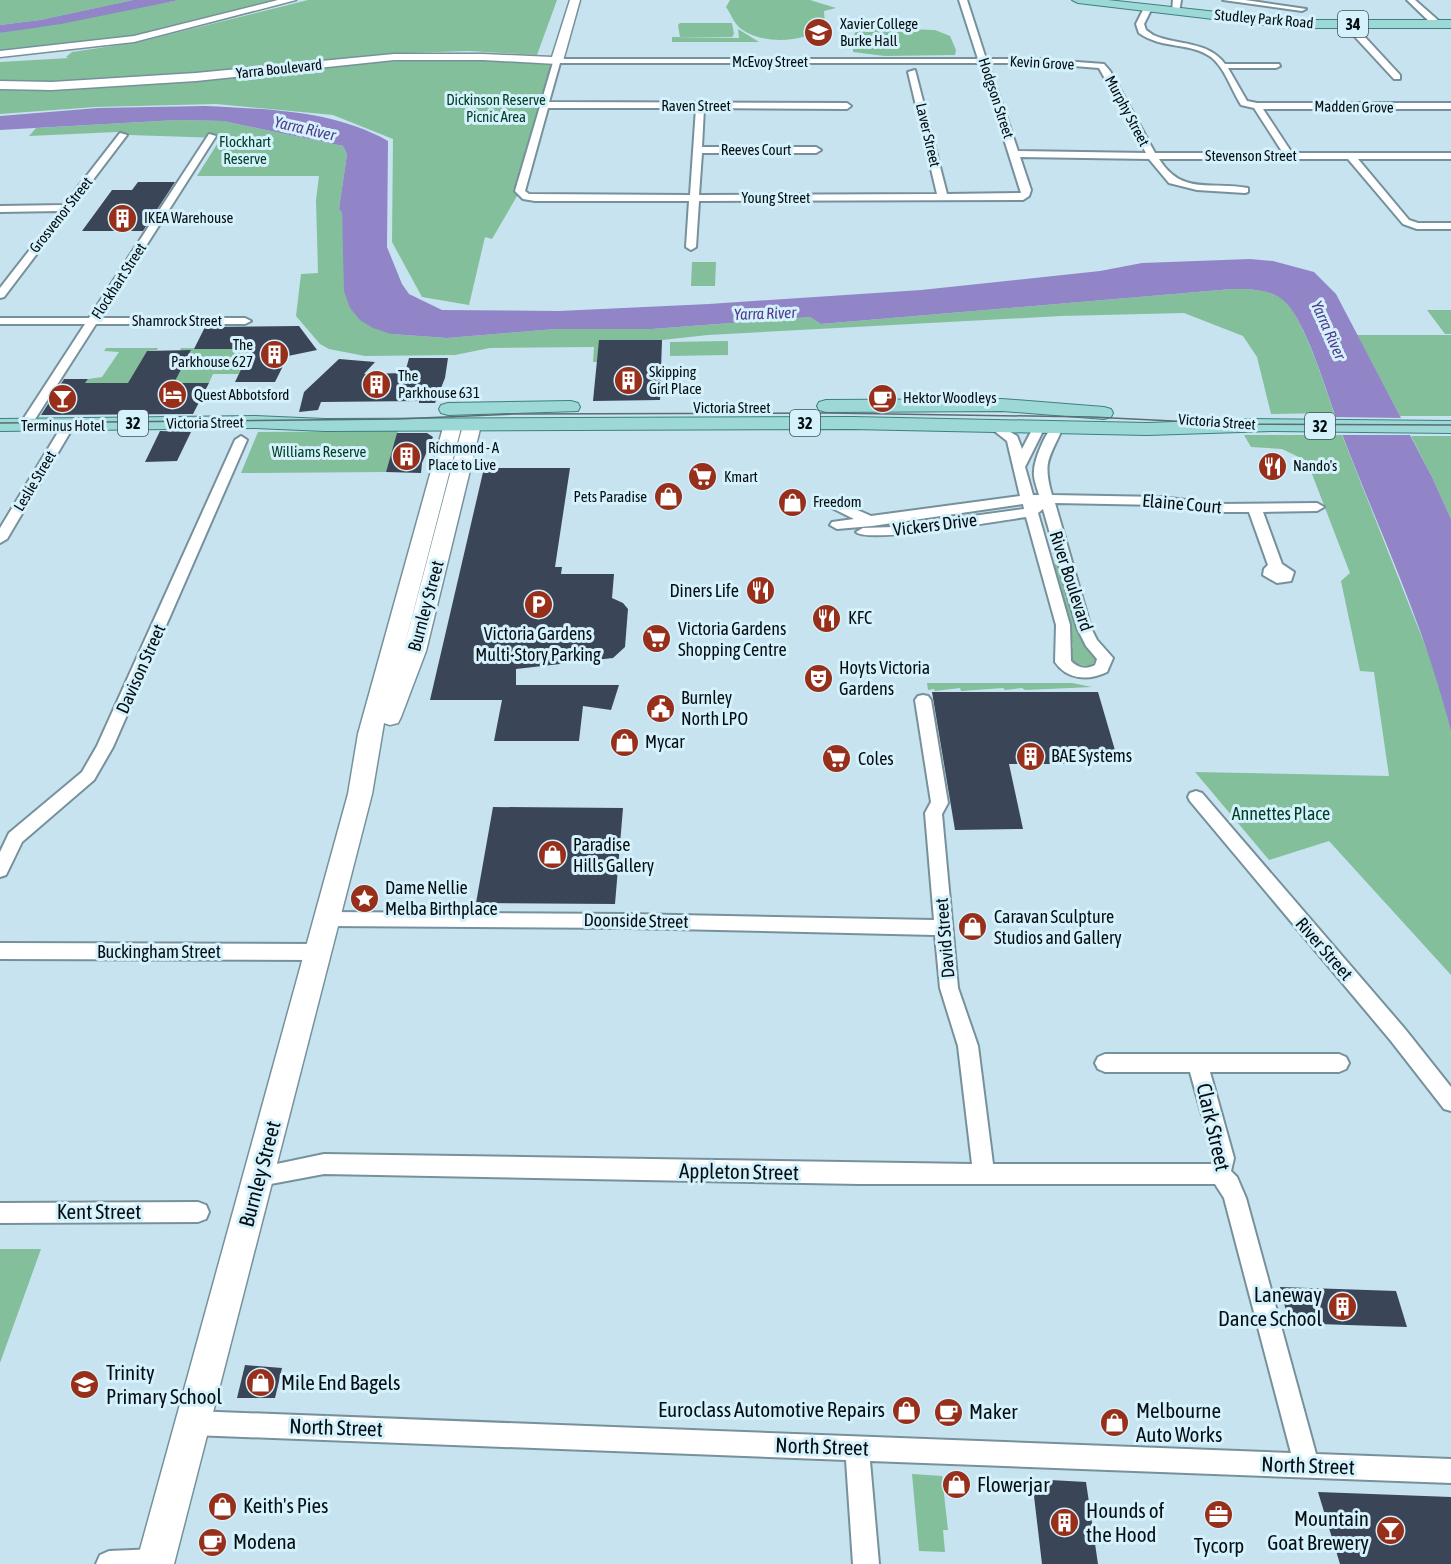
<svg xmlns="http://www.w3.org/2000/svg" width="1451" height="1564" font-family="'Asap Condensed',sans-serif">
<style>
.green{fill:#83bf9b}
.water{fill:#9185c7}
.pier{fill:#c7e3ef}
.building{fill:#3a4657}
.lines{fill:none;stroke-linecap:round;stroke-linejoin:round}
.street-casing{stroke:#77919c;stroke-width:4}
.secondary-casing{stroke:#77919c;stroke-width:3}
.primary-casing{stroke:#3c807f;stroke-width:2}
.street{fill:#fff;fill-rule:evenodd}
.secondary{fill:#fff;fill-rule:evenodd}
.primary{fill:#9cd8d6;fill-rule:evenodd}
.tram{stroke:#5b6c73;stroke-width:1.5}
.labels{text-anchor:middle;stroke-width:6;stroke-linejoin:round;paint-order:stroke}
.far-street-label{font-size:15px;fill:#050e12;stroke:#d4f1fc}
.far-poi-label{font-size:15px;fill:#050e12;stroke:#d4f1fc;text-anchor:start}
.far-park-label{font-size:15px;fill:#014025;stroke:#d4f1fc}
.shield{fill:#d4f1fc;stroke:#435258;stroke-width:1.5}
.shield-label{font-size:16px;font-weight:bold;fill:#050e12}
.far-water-label{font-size:16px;font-style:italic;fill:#503b8b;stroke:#d4f1fc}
.street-label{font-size:18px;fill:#050e12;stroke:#d4f1fc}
.poi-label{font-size:18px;fill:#050e12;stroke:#d4f1fc;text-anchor:start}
.park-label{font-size:18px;fill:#014025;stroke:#d4f1fc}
.near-street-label{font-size:21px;fill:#050e12;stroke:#d4f1fc}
.near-poi-label{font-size:21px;fill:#050e12;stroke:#d4f1fc;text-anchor:start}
</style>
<rect width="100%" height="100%" fill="#c7e3ef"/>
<path class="green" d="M0,0H133L40,20L0,25Z
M179,0H275L134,36L0,52V33Z
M308,0H557L537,55L469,51L404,53L252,68L400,61H557L520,191L492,239L485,237L469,305L422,297L392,242L393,139L333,115L216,104L95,107L0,114V62L69,58L66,57L72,52L139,42Z
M730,0H810L836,8L824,11L825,25C807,43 766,44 746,32C734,26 733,17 726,7Z
M680,23H732L734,34L732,37H680L678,25Z
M875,28L935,30L950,36L956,50L955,55L885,56L853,52V37L856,31Z
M738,29L759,42H672V37L739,38Z
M177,120L223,121L343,146L347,154L339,209L342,213L344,249L391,334L447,338L555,329H652L810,317L821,324L1232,289C1250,289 1267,289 1282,299C1302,313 1326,388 1334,413L1271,414L1257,357L1243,336L1184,313L1061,316L708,335L662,340H600L597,362H593L594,347L490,348L455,355L365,356L329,349L320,344L296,316L301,274L318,273L316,200L319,176H197L221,138L129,135L117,132L29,136L36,128Z
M692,262H716L715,286H691Z
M1427,310H1451V334H1445Z
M1357,335H1451V416H1400Z
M728,341V355L670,356V342Z
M106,348H158L157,350L147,351L130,380L137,383H85L88,379L102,377L119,352L104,351Z
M181,348L251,349L239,374H213L209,383H161L175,380L191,351L180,350Z
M398,431L386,472L241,473L258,432Z
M1244,435H1342L1436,673L1451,732V975L1329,841L1269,860L1195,772L1389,776L1374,672L1360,671L1341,581L1350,573L1307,461L1282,449L1251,447Z
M1411,436H1451V519L1432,477Z
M1056,564L1060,566L1085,647L1096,658L1093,664L1088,666L1072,663L1069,656L1073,646L1052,566Z
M927,683H1072L1092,687L1025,690L1022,688L1005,690L1003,688L961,691L960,688L935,691L934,689L928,690Z
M0,1249H41L0,1363Z
M912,1474L942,1476L948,1530H943L945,1552L919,1551Z"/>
<path class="water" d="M133,0H179L61,24L0,33V25L40,20Z
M205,106C265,109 334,110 388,141L387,247L402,284L409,294L442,310L559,311L709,304L921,290L1100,271L1142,263L1250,259L1273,261L1314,272L1336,294L1432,477L1451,519V732C1426,629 1380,533 1342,434C1329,401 1308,323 1284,301C1271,289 1249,289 1232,289L821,324L810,317L652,329H555L447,338L391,334L373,328L360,320L350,308L344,291L342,213L339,209L347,154L343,146L223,121L177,120L0,130V116L98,108Z"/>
<path class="pier" d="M1332,417L1404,418L1414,435H1339Z"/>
<path class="building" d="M138,182H175L143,231H82L112,190H132Z
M299,326L317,350L288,356L275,382H235L251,349H194L205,327Z
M599,340H662L660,400L593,401Z
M191,350L174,383H209L193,414L41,415L64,379H88L85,383H128L147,351Z
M409,358H448L445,378L435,403H419V401L321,402L318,410L299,412L304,392L339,359L375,362L364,374L405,373Z
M160,431L191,432L177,461L145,462Z
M397,433H427L433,437L422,463L421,473L386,472Z
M484,468H570L555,567H562L561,574H614L612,598L623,603L628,609L625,647L613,658L516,669V685H619L611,710L583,706L579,741H494L502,700H430Z
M932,692H1098L1119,764H1009L1023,829L955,830Z
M493,807L623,808L615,904L476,903Z
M1280,1287L1396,1291L1407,1327L1289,1323Z
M245,1365L282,1368L275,1398H237Z
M1032,1479L1086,1482L1098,1564H1042Z
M1318,1492L1451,1497V1564H1340Z"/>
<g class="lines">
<defs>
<path id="street" d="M959,0H967L986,59H1036L1104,64L1110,71L1155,153H1283L1254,108L1241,105C1231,89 1225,68 1211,57C1190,42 1161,49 1139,33L1136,24L1144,8L1148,6L1152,8L1144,24L1146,30L1153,35C1178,46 1207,40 1225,64H1279L1280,66L1276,68H1228L1247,101L1257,103H1451V109H1263L1292,153H1451V159H1358L1409,220L1418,223H1451V229H1417L1403,224L1348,159H1159C1182,196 1212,181 1248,188V192L1245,193L1197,190L1169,183L1149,159L1020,157L1031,190L1029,196L1023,200L699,201L696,247L691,250L686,247L689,201H535L523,199L515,191L554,59H978ZM560,63H980L1021,193L947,194L915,70L908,72L937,194L699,195L702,153H816L821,150L816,147H702L704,108L847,109L851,106L847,103L549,102ZM988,63H1036L1099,68L1146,153L1018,151ZM548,108H696L690,195L529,194L525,191Z
M1173,0H1181L1179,13L1172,11Z
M1223,0H1245L1306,9L1302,11Z
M1407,0H1415L1440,22V26H1434Z
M1345,22H1351L1400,75V79H1394L1345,26Z
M120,133L127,135L4,297L0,298V288L60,211L0,212V206L64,205Z
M209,134L216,136L100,318H245L251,321L245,324H96L30,427H22L20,424L85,324H0V318H89Z
M69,420L75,424L7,539L0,543V528L63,424Z
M994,422L1017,436L1022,449L1035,424H1043L1045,427L1025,467L1033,495H1039C1037,487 1033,479 1034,471C1034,460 1047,427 1057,423L1063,427C1050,458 1042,460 1052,495L1161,497L1219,504L1317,503L1324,507L1317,511L1263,512L1282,564L1294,572L1291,581L1277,583L1263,575L1264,569L1268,565L1249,512H1219L1161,505L1055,503L1091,628L1097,640L1113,658L1107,672C1089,681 1067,680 1055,662L1056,625L1026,517C1002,520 867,544 856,532L863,528L893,527L1024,509L1023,504L872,526L837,529L830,525L832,522L854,519L830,507L828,504L830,501L835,500L871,516L1020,496L1007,441L988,426ZM1043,509L1077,628L1086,646L1097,659L1095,665C1086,670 1078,668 1071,661L1070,625L1038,513Z
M241,436L247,440L113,747L94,780L22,842L6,875L0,877V852L9,833L82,772L97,746L235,440Z
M923,695L928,696L931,700L948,803L942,814L958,988L978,1046L993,1164H1212L1214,1158L1190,1072H1105L1098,1069L1095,1063L1098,1057L1105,1054H1339L1346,1057L1349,1063L1346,1069L1339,1072H1210L1234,1158L1231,1171L1237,1177L1246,1198L1316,1454L1451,1459V1483L870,1461L879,1564H853L846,1460L193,1435L184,1432L181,1423L184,1414L193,1411L1291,1453L1224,1198L1215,1184H860L324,1174L260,1186L253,1183L249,1176L253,1169L324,1154L972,1164L958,1046L940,988L935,935L627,928L327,926L321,924L318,919L321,914L327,912L627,914L934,920L925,813L931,802L915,700L918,696Z
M1196,791L1202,793L1405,1029L1451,1087V1111L1444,1109L1391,1041L1190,801L1188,797L1190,793Z
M0,943L318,944L325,947L327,952L325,957L318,960L0,959Z
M198,1202L206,1205L209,1212L206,1219L198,1222L0,1223V1203Z
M156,1549L165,1553L168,1564H96L100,1555L109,1551Z"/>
<path id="secondary" d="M278,0H296L134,42L0,57V51L134,36Z
M570,0H580L563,61L557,64L483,60H394L196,81L52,90L0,89V81L52,82L196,73L394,54H483L552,57Z
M453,419L459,420L462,424L401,659L463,425L466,421H478L481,425L426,651L401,717L398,723L390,725L384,723L372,794L174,1564H136L348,794L358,734L444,424L447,420Z"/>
<path id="primary" d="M1072,0H1108L1289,20H1451V28H1289L1078,3Z
M1002,399L1104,407L1111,409L1113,413L1111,417L1104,419L1002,411L826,412L819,410L817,406L819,402L826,400Z
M571,401L578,403L580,407L578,411L448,415L441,413L439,409L441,405L448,403Z
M255,416L325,419L852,417L1147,423L1254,419L1451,421V433L1273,431L1147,435L852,429L325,431L255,428L0,431V419Z"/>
</defs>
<use href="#street" class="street-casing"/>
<use href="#secondary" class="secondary-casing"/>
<use href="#primary" class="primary-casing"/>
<use href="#street" class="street"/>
<use href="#secondary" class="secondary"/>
<use href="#primary" class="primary"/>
<path class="tram" d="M0,423L398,419L513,414L828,413L1092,417L1234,424L1451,425"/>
</g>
<defs>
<symbol id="school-disc" viewBox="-11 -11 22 22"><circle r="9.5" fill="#982f1a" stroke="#d4f1fc"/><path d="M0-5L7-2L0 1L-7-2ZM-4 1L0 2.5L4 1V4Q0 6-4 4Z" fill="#fff"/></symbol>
<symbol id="building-disc" viewBox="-11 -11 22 22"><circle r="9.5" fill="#982f1a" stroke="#d4f1fc"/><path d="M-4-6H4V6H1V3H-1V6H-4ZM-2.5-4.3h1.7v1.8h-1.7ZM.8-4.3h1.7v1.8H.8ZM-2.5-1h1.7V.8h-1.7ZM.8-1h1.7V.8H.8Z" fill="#fff"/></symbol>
<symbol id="hotel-disc" viewBox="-11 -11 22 22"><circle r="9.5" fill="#982f1a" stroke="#d4f1fc"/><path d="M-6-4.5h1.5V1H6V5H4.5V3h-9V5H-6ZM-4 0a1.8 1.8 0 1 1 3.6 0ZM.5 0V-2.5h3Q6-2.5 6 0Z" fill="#fff"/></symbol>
<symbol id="cafe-disc" viewBox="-11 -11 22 22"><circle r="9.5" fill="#982f1a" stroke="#d4f1fc"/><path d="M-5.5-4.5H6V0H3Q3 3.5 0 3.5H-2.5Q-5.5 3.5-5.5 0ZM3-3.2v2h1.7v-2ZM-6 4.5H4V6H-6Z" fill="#fff"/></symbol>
<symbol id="bar-disc" viewBox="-11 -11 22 22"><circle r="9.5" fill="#982f1a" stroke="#d4f1fc"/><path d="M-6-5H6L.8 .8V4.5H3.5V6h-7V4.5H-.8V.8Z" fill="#fff"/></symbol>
<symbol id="restaurant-disc" viewBox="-11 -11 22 22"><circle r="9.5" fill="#982f1a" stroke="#d4f1fc"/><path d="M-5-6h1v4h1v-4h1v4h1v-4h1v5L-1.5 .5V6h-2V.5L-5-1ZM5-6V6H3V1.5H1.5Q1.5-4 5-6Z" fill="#fff"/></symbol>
<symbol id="supermarket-disc" viewBox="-11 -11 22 22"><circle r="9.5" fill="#982f1a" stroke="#d4f1fc"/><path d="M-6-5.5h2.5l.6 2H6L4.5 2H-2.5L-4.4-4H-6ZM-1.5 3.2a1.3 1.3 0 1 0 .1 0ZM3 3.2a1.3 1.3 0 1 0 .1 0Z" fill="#fff"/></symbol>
<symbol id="shop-disc" viewBox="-11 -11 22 22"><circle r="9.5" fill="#982f1a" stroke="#d4f1fc"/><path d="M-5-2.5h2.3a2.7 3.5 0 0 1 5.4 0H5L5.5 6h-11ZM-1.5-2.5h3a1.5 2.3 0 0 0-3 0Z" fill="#fff"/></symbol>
<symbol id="parking-disc" viewBox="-11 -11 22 22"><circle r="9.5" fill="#982f1a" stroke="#d4f1fc"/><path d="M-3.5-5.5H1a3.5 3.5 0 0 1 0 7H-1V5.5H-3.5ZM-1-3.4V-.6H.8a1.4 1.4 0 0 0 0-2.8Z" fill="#fff"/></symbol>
<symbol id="theatre-disc" viewBox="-11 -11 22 22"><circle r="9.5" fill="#982f1a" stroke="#d4f1fc"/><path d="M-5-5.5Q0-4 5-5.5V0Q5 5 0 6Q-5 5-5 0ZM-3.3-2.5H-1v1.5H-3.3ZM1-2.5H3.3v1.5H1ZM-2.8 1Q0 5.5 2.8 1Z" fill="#fff"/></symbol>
<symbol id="civic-disc" viewBox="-11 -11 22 22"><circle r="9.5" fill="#982f1a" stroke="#d4f1fc"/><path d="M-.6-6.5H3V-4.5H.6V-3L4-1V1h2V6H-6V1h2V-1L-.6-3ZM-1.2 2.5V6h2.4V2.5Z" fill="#fff"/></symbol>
<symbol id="sight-disc" viewBox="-11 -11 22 22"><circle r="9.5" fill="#982f1a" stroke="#d4f1fc"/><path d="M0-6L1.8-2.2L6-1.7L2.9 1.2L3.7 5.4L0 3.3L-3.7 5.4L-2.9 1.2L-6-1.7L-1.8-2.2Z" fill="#fff"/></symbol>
<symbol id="office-disc" viewBox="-11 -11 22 22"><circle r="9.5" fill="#982f1a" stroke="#d4f1fc"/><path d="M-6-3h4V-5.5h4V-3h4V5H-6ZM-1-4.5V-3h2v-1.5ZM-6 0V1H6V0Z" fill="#fff"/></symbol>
</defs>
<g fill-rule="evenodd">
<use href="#school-disc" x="802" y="16" width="33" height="33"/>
<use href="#building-disc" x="106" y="202" width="33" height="33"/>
<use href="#building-disc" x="258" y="338" width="33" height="33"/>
<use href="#building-disc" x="612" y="364" width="33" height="33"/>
<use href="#building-disc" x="360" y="368" width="33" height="33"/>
<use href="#hotel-disc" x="156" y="378" width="33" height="33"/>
<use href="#cafe-disc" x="866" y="382" width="33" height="33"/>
<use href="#bar-disc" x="46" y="382" width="33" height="33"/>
<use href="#building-disc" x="390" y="440" width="33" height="33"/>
<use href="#restaurant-disc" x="1256" y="450" width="33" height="33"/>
<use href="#supermarket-disc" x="686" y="460" width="33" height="33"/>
<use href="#shop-disc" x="652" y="480" width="33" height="33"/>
<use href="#shop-disc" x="776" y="486" width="33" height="33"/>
<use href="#restaurant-disc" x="744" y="574" width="33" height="33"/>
<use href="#parking-disc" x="522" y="588" width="33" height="33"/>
<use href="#restaurant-disc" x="810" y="602" width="33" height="33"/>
<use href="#supermarket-disc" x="640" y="622" width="33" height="33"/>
<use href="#theatre-disc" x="802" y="662" width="33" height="33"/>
<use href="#civic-disc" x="644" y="692" width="33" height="33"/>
<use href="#shop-disc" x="608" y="726" width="33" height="33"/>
<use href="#building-disc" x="1014" y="740" width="33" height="33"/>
<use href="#supermarket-disc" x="820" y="742" width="33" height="33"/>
<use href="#shop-disc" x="536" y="838" width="33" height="33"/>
<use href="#sight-disc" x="348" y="882" width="33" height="33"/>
<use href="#shop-disc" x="956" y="910" width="33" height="33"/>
<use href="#building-disc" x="1326" y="1290" width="33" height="33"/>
<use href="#shop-disc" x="244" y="1366" width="33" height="33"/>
<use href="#school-disc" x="68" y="1368" width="33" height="33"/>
<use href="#shop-disc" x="890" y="1394" width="33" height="33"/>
<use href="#cafe-disc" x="932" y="1396" width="33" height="33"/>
<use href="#shop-disc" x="1098" y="1406" width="33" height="33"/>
<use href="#shop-disc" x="940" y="1468" width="33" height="33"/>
<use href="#shop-disc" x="206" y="1490" width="33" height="33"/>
<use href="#office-disc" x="1202" y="1498" width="33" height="33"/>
<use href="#building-disc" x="1048" y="1506" width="33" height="33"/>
<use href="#bar-disc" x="1374" y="1514" width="33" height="33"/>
<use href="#cafe-disc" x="196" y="1526" width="33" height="33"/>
</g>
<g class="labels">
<g class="far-street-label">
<text transform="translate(1264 19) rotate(5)" y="5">Studley Park Road</text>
<text x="770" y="67">McEvoy Street</text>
<text transform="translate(1042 63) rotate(3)" y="5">Kevin Grove</text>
<text transform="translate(279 69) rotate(-6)" y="5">Yarra Boulevard</text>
<text transform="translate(996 98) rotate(72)" y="5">Hodgson Street</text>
<text x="696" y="111">Raven Street</text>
<text transform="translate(1354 107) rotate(1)" y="5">Madden Grove</text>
<text transform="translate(1127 111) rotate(62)" y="5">Murphy Street</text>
<text transform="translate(928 135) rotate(77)" y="5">Laver Street</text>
<text x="756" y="155">Reeves Court</text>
<text x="1251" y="161">Stevenson Street</text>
<text x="776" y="203">Young Street</text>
<text transform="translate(61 215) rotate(-52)" y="5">Grosvenor Street</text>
<text transform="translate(119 281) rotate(-57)" y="5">Flockhart Street</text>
<text x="177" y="326">Shamrock Street</text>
<text x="732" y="413">Victoria Street</text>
<text transform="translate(1217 422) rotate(4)" y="5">Victoria Street</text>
<text transform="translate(205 423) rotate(-1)" y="5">Victoria Street</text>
<text transform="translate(35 481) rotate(-59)" y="5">Leslie Street</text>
</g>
<g class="far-poi-label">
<text x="840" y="29">Xavier College<tspan x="840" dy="17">Burke Hall</tspan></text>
<text x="144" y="223">IKEA Warehouse</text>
<text x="253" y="350" text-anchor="end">The<tspan x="253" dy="17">Parkhouse 627</tspan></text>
<text x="649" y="377">Skipping<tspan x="649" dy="17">Girl Place</tspan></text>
<text x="398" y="381">The<tspan x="398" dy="17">Parkhouse 631</tspan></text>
<text x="194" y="400">Quest Abbotsford</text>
<text x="903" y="403">Hektor Woodleys</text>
<text x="63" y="431" text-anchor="middle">Terminus Hotel</text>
<text x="428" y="453">Richmond - A<tspan x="428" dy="17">Place to Live</tspan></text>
<text x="1293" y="471">Nando's</text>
<text x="724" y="482">Kmart</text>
<text x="647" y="502" text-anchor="end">Pets Paradise</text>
<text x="813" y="507">Freedom</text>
</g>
<g class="far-park-label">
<text x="496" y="105">Dickinson Reserve<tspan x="496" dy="17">Picnic Area</tspan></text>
<text x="245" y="147">Flockhart<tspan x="245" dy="17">Reserve</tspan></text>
<text x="319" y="457">Williams Reserve</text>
</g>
<g class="shield">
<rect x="1338" y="11" width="30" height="26" rx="4.5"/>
<rect x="118" y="410" width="30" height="26" rx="4.5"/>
<rect x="790" y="410" width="30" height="26" rx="4.5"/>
<rect x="1305" y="413" width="30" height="26" rx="4.5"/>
</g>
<g class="shield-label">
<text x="1353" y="30">34</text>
<text x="133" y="429">32</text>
<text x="805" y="429">32</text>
<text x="1320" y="432">32</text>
</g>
<g class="far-water-label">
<text transform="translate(305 128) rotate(13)" y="6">Yarra River</text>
<text transform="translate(765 313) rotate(-2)" y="6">Yarra River</text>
<text transform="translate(1329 330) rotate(66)" y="6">Yarra River</text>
</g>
<g class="street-label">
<text transform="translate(1182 504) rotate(5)" y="6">Elaine Court</text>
<text transform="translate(935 525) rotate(-7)" y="6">Vickers Drive</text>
<text transform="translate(1071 581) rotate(72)" y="6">River Boulevard</text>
<text transform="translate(426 606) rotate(-75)" y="6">Burnley Street</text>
<text transform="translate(141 669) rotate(-66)" y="6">Davison Street</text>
<text transform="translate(636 921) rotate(1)" y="6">Doonside Street</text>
<text transform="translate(945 938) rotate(-95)" y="6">David Street</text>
<text transform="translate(1324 949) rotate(49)" y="6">River Street</text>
<text x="159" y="958">Buckingham Street</text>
</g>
<g class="poi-label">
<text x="739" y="597" text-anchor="end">Diners Life</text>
<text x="848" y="624">KFC</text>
<text x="678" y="635">Victoria Gardens<tspan x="678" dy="21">Shopping Centre</tspan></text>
<text x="538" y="640" text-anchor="middle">Victoria Gardens<tspan x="538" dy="21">Multi-Story Parking</tspan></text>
<text x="839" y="674">Hoyts Victoria<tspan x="839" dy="21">Gardens</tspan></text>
<text x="681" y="704">Burnley<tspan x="681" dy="21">North LPO</tspan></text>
<text x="645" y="748">Mycar</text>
<text x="1051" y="762">BAE Systems</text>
<text x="858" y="765">Coles</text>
<text x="573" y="851">Paradise<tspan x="573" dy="21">Hills Gallery</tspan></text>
<text x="385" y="894">Dame Nellie<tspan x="385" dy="21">Melba Birthplace</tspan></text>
<text x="994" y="923">Caravan Sculpture<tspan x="994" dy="21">Studios and Gallery</tspan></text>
</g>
<g class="park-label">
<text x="1281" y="820">Annettes Place</text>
</g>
<g class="near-street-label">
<text transform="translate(1213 1127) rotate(77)" y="7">Clark Street</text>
<text transform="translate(739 1172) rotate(1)" y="7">Appleton Street</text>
<text transform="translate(260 1174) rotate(-75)" y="7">Burnley Street</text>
<text x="99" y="1219">Kent Street</text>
<text transform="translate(336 1428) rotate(2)" y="7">North Street</text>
<text transform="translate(822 1447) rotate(2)" y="7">North Street</text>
<text transform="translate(1308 1466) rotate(2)" y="7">North Street</text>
</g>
<g class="near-poi-label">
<text x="1322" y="1302" text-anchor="end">Laneway<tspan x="1322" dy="24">Dance School</tspan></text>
<text x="106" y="1380">Trinity<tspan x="106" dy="24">Primary School</tspan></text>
<text x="281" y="1390">Mile End Bagels</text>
<text x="885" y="1417" text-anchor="end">Euroclass Automotive Repairs</text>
<text x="1136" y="1418">Melbourne<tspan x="1136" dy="24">Auto Works</tspan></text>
<text x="969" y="1419">Maker</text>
<text x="977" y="1492">Flowerjar</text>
<text x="243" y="1513">Keith's Pies</text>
<text x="1086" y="1518">Hounds of<tspan x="1086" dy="24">the Hood</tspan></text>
<text x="1369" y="1526" text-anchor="end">Mountain<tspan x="1369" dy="24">Goat Brewery</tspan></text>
<text x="233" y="1549">Modena</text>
<text x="1219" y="1553" text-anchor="middle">Tycorp</text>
</g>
</g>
</svg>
